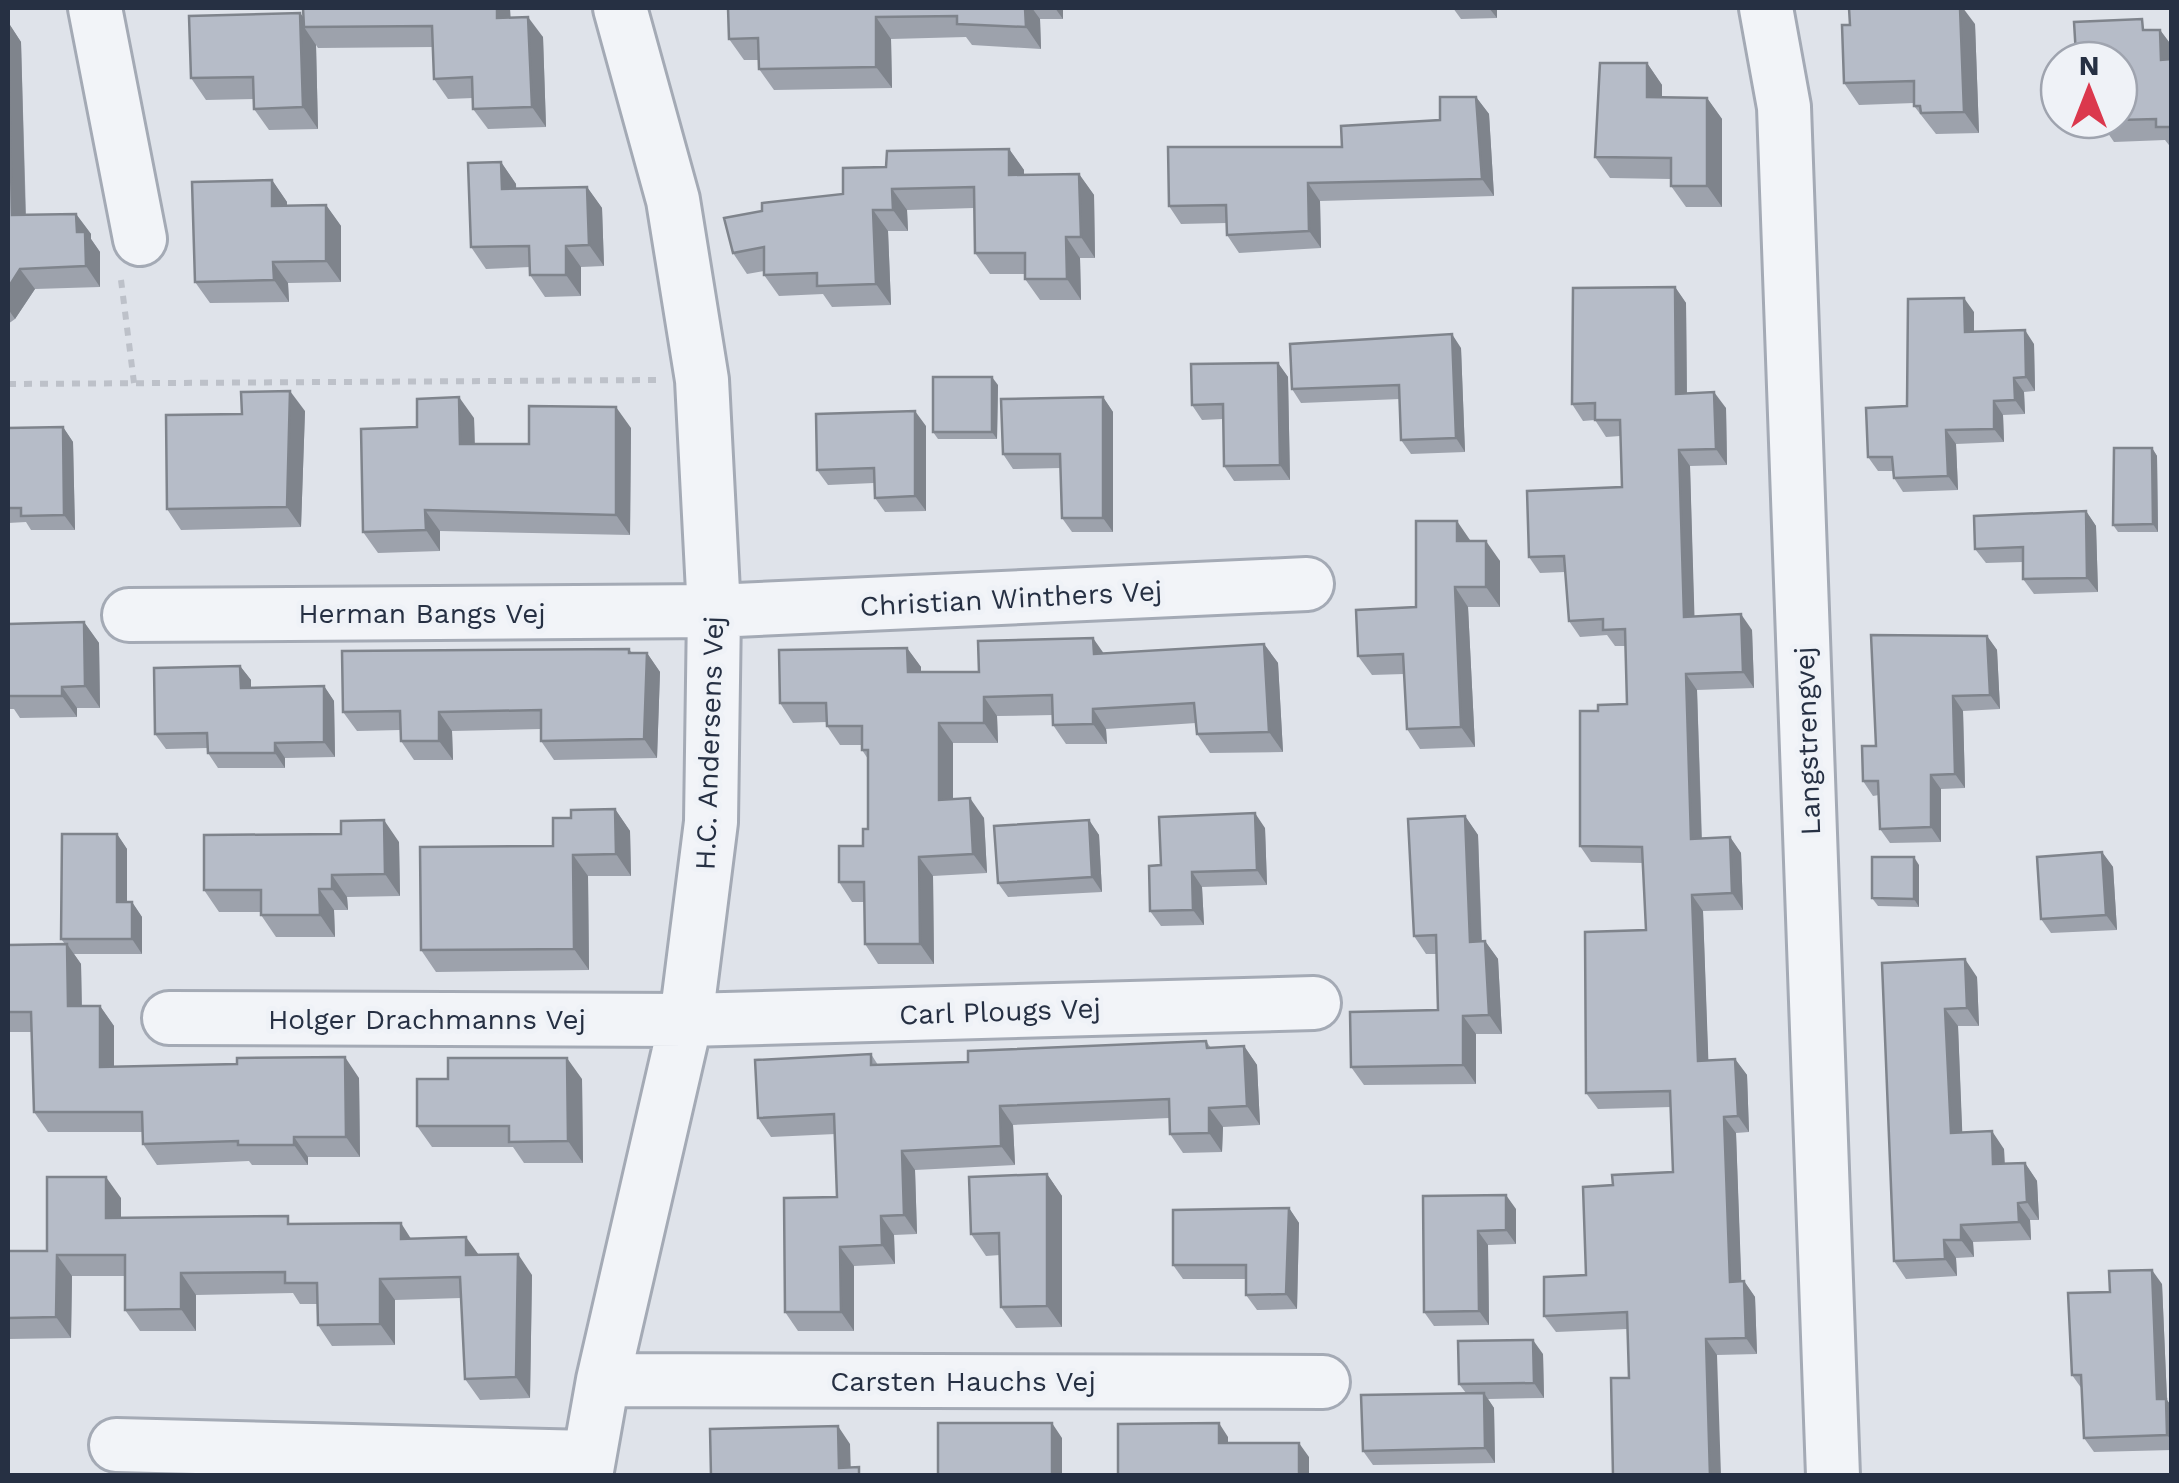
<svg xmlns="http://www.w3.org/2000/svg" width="2179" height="1483" font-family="'Work Sans',sans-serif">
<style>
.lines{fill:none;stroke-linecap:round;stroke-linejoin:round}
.street-casing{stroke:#a4aab5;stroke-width:58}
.path{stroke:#bdc1c9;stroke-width:6;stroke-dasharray:8 8;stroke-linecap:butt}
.street{stroke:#f2f4f8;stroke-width:52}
.wall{fill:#9da2ac}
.shaded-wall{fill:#7f848c}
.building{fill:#b6bcc8;stroke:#7f848c;stroke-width:2.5}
.labels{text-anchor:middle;stroke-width:10;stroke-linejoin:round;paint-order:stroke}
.street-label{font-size:28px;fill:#263043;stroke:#eff2f7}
</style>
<rect width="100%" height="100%" fill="#dfe3ea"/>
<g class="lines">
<defs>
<path id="street" d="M95,8L140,239
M1766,8L1784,107L1833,1476
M129,615L714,611L1307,584
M169,1018L686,1020L1314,1003
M603,1380L1323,1382
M116,1445L589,1457
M586,1476L603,1380L686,1020L711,822L714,611L702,380L673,200L620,8"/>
</defs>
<use href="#street" class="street-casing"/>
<path class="path" d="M121,280L134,383
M8,384L656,380"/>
<use href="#street" class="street"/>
</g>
<path class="wall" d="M728,8H1063V19H1040L1041,49L972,45L966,37L891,39L892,88L774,90L759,69V60H744L729,39Z
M1165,8H1266L1167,10Z
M1453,8H1497V18L1461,19Z
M300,13L303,17H511L543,37L546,127L488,129L473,109V98L448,99L434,79L433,47L318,48L316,45L318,129L269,130L254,109V99L206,100L191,78Z
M8,22L21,42L26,214H76L91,234V239L100,252V287L35,289L15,319L8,324Z
M1975,24L1979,133L1936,134L1914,106V103L1859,105L1844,83Z
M2150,30H2160L2172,46V149L2165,140L2114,142L2099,120L2119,60H2079L2076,55Z
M1647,63L1662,85V97L1707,98L1722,119V207H1686L1671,186V179L1610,178L1595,157Z
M1476,97L1489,114L1494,196L1320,201L1321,248L1239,253L1227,235V223L1181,224L1169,206L1342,147L1440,120Z
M1009,149L1024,170V175L1079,174L1094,195L1095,258H1080L1081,300H1040L1025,279V274H990L975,253L974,208L907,210L908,231H888L891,305L832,307L823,294L779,296L764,275V271L747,274L733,253L762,211L843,194L886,167Z
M501,162L516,184V189L587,187L602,208L604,266L581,267V296L545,297L530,275V267L486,269L471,247Z
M272,180L287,202V206L326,205L341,226V282L288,283L289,302L210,303L195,282Z
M1675,287L1686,303L1687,393L1726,408L1727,465L1690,466L1694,616L1752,630L1754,688L1697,690L1702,838L1730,837L1741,853L1743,910L1703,911L1708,1060L1735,1059L1747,1075L1749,1132L1736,1133L1741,1281H1744L1755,1297L1757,1354L1717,1355L1629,1378L1627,1329L1556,1332L1544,1316L1586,1275L1613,1185L1673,1172L1671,1107L1598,1109L1586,1093L1646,930L1643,863L1591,862L1580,846L1598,711L1627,704L1625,646H1615L1607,635L1580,637L1569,621L1565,572L1540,573L1529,557L1622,487L1620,436L1606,437L1595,420L1583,421L1572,404Z
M1974,312V331L2034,344L2035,391L2024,392L2025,414L2003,415L2004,442L1956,444L1958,490L1903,492L1894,478L1893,471H1878L1868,457L1907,406Z
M1461,348L1465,452L1411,454L1401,440L1400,399L1301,403L1292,389Z
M1278,363L1288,377L1290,480L1234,481L1224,466L1223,419L1202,420L1192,405Z
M998,385L997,439H938L933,432Z
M1103,397L1113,412V532H1072L1062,518L1061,468L1013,469L1003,454Z
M305,411L301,527L181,530L167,509L242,414Z
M474,418L475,444H529L631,428L630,535L440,531V551L378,553L363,532L417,427Z
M926,426V511L885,512L875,498L874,483L828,485L817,470Z
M63,427L73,442L75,530H31L26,522L8,523V428Z
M2152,448L2157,456L2158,532H2118L2113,525Z
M2086,511L2096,526L2098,592L2034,594L2023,579V562L1986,563L1975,549Z
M1470,541L1500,561V607H1468L1475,747L1420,749L1407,729L1404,674L1372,675L1358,656L1416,607Z
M84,622L99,643L100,708H77V717L20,718L14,709H8V624Z
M1987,636L1997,650L2000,709L1963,711L1965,788L1941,789V842L1890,843L1880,829L1879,795L1873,796L1863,781L1876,746Z
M1264,644L1278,663L1283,752L1210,753L1197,734L1196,723L1106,729L1107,744H1066L1053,725V715L997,716L998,743H953V799L984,818L987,873L933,876L934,964H878L865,944L864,902H852L839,882L863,846L868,829V759L862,750V745H840L827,726V722L793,723L780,703L907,648L921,667V672H979L1104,653Z
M629,649L632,653H647L660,672L657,758L554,760L541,741V729L452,731L453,760H414L401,741L400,730L357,731L343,712Z
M240,666L251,680V688L324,686L334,701L335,757L285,758V768H218L208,753L207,748L166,749L155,734Z
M615,809L630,831L631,876H588L589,970L436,972L421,950L553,846L571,818Z
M1465,816L1478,835L1482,941H1485L1498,959L1502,1034H1476V1084L1364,1085L1351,1067L1438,1010L1437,954H1426L1414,936Z
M1089,820L1099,835L1102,892L1008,897L998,883Z
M1265,828L1267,885L1202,887L1204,925L1161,926L1150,911L1161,865Z
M117,834L127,849V902H132L142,917V954H74L81,964L82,1006H100L114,1026V1067L359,1078L360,1157H308V1165H252L249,1161L157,1165L143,1144V1132H48L34,1112L32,1032H8V945L65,944L61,939Z
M399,842L400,896L347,897L348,910H334L335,937H276L261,915V912H219L204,890Z
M2102,852L2113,867L2117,930L2051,933L2041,919Z
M1919,865V907L1878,906L1872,898Z
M1882,963L1977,977L1979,1026H1958L1962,1133L2004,1149L2005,1164L2025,1163L2037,1181L2039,1220H2030L2031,1240L1973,1242L1974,1257L1956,1258L1957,1276L1906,1279L1894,1261Z
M1206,1041L1211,1048L1244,1046L1257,1065L1260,1125L1223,1127L1222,1152L1183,1153L1170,1134L1169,1118L1013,1125L1015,1165L915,1170L917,1234L894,1235L895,1264L854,1266V1331H798L785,1312L837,1197L835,1134L771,1137L758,1118L871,1054L878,1065L968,1062Z
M582,1079L583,1163H524L513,1147H432L417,1126Z
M1047,1174L1062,1196V1327L1016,1328L1001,1307L1000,1255L986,1256L971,1234Z
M1423,1196L1516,1209V1244L1488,1245L1489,1325L1434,1326L1424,1312Z
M121,1198V1218L294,1224L411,1238L478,1255L532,1275L530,1398L480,1400L465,1379L461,1298L395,1300V1345L332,1346L318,1325L317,1304H300L293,1293L196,1295V1331H140L125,1310V1276H72L71,1338L8,1339V1251H47Z
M1289,1208L1299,1223L1297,1309L1257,1310L1246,1295V1279H1183L1173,1265Z
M2162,1284L2167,1400L2172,1407V1450L2094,1452L2084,1438L2082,1389L2072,1375L2110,1292Z
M1543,1354L1544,1398L1488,1399L1494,1408L1495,1463L1373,1465L1363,1451L1466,1393L1459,1384Z"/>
<path class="shaded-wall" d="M497,8H510L512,38L497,18Z
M1025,8H1032L1040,19L1041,49L1026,27Z
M1055,8H1063V19Z
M1489,8H1497V18Z
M1960,8H1963L1975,24L1979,133L1964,112Z
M300,13L311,27H304L316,45L318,129L303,107Z
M528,17L543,37L546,127L532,107Z
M876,17L891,39L892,88L876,67Z
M8,22L21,42L26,235L12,215Z
M2160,30L2172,46V75L2161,60Z
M1647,63L1662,85V119L1647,97Z
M1476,97L1489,114L1494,196L1482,179Z
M1707,98L1722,119V207L1707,186Z
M1009,149L1024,170V196L1009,175Z
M501,162L516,184L517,211L502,189Z
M1079,174L1094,195L1095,258L1081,237Z
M272,180L287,202V227L272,206Z
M1308,183L1320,201L1321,248L1309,231Z
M587,187L602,208L604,266L589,245Z
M892,189L907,210L908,231L893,210Z
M326,205L341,226V282L326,261Z
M873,210L888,231L891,305L876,284Z
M76,214L91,234V239L100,252V287L86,266L77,232Z
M1066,237L1080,258L1081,300L1067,279Z
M566,246L581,267V296L566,275Z
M273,262L288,283L289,302L274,280Z
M20,269L35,289L15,319L8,309V288Z
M1675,287L1686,303L1687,410L1676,394Z
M1964,298L1974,312V345L1965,332Z
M2025,330L2034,344L2035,391L2026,377Z
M1452,334L1461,348L1465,452L1456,438Z
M1278,363L1288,377L1290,480L1280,465Z
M992,377L998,385L997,439L992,432Z
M2014,378L2024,392L2025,414L2015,400Z
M290,391L305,411L301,527L287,507Z
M1714,392L1726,408L1727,465L1716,449Z
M459,397L474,418L475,465L460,444Z
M1103,397L1113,412V532L1103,518Z
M1994,401L2003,415L2004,442L1994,429Z
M616,407L631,428L630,535L616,515Z
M915,411L926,426V511L915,496Z
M63,427L73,442L75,530L64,515Z
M1946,430L1956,444L1958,490L1948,476Z
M2152,448L2157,456L2158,532L2153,524Z
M1679,450L1690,466L1695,633L1684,617Z
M425,510L440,531V551L426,530Z
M2086,511L2096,526L2098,592L2087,578Z
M1457,521L1470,540L1457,541Z
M1486,541L1500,561V607L1486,587Z
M1455,587L1468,607L1475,747L1461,727Z
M1741,614L1752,630L1754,688L1743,672Z
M84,622L99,643L100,708L85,686Z
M1987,636L1997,650L2000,709L1990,695Z
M1093,638L1107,658L1094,654Z
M1264,644L1278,663L1283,752L1269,732Z
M907,648L921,667V691L908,672Z
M647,653L660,672L657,758L644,739Z
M240,666L251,680V703L241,688Z
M1686,674L1697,690L1702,855L1691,839Z
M324,686L334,701L335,757L324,742Z
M62,687L77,708V717L62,696Z
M1953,696L1963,711L1965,788L1955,774Z
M984,697L997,716L998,743L984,723Z
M1093,709L1106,729L1107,744L1093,724Z
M439,712L452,731L453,760L439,741Z
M939,723L953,743V820L939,800Z
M275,743L285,758V768L275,753Z
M1931,775L1941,789V842L1931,827Z
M970,798L984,818L987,873L973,854Z
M615,809L630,831L631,876L616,854Z
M1255,813L1265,828L1267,885L1257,870Z
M1465,816L1478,835L1482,960L1470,942Z
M384,820L399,842L400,896L385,874Z
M1089,820L1099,835L1102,892L1092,877Z
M117,834L127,849V917L117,902Z
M1730,837L1741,853L1743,910L1732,893Z
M2102,852L2113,867L2117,930L2106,915Z
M573,855L588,876L589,970L574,949Z
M919,857L933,876L934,964L920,944Z
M1914,857L1919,865V907L1914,899Z
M1192,872L1202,887L1204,925L1193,910Z
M332,875L347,897L348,910L332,889Z
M319,889L334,910L335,937L320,915Z
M1692,895L1703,911L1709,1077L1698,1061Z
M132,902L142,917V954L132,939Z
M1485,941L1498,959L1502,1034L1489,1015Z
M67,944L81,964L82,1026L68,1006Z
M1965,959L1977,977L1979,1026L1967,1008Z
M100,1006L114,1026V1087L100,1067Z
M1945,1009L1958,1026L1963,1150L1951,1133Z
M1463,1016L1476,1034V1084L1463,1065Z
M1244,1046L1257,1065L1260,1125L1247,1106Z
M345,1057L359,1078L360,1157L346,1137Z
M567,1058L582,1079L583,1163L568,1141Z
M1735,1059L1747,1075L1749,1132L1738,1116Z
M1000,1106L1013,1125L1015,1165L1001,1146Z
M1209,1108L1223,1127L1222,1152L1209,1133Z
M1724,1117L1736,1133L1742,1298L1730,1282Z
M1992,1131L2004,1149L2005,1181L1993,1164Z
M294,1137L308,1157V1165L294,1145Z
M902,1151L915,1170L917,1234L904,1215Z
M2025,1163L2037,1181L2039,1220L2027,1202Z
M1047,1174L1062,1196V1327L1047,1306Z
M106,1177L121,1198V1239L106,1218Z
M1506,1195L1516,1209V1244L1506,1230Z
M2018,1203L2030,1220L2031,1240L2019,1222Z
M1289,1208L1299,1223L1297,1309L1286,1294Z
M881,1216L894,1235L895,1264L882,1245Z
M401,1223L415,1245L401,1239Z
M1961,1225L1973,1242L1974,1257L1961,1240Z
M1478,1231L1488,1245L1489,1325L1479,1311Z
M466,1237L481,1258L466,1255Z
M1944,1240L1956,1258L1957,1276L1945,1259Z
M840,1247L854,1266V1331L841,1312Z
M518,1254L532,1275L530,1398L516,1377Z
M57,1255L72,1276L71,1338L56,1317Z
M2152,1270L2162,1284L2167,1400L2172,1407V1441L2167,1435L2157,1399Z
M181,1273L196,1295V1331L181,1309Z
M380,1279L395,1300V1345L380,1324Z
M1744,1281L1755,1297L1757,1354L1746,1338Z
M1706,1339L1717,1355L1721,1476H1710Z
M1533,1340L1543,1354L1544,1398L1534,1383Z
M1484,1393L1494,1408L1495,1463L1485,1448Z
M1052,1423L1062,1438V1476H1052Z
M1219,1423L1228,1437V1457L1219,1443Z
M838,1426L850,1444L851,1476L839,1468Z
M1299,1443L1309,1457V1476H1299Z"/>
<path class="building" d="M303,8H497V18L528,17L532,107L473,109L472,77L434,79L432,26L304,27Z
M728,8H1025L1026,27L957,24V16L876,17V67L759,69L758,38L729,39Z
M1849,8H1960L1964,112L1921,113L1920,106H1914V81L1844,83L1842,25H1850Z
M300,13L303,107L254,109L253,77L191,78L189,16Z
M2142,19L2143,30H2160L2161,60L2172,59V127H2156V119L2119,120V60H2097V55H2076L2074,22Z
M8,36L12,215L76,214L77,232H85L86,266L20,269L8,288Z
M1600,63H1647V97L1707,98V186H1671V158L1595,157Z
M1440,97H1476L1482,179L1308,183L1309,231L1227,235L1226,205L1169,206L1168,147H1342L1341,126L1440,120Z
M1009,149V175L1079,174L1081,237H1066L1067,279H1025V253H975L974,187L892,189L893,210H873L876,284L817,286V273L764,275V247L733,253L724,218L762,211V203L843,194V168L886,167L887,151Z
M501,162L502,189L587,187L589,245L566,246V275H530L529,246L471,247L468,163Z
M272,180V206L326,205V261L273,262L274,280L195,282L192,182Z
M1675,287L1676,394L1714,392L1716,449L1679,450L1684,617L1741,614L1743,672L1686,674L1691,839L1730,837L1732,893L1692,895L1698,1061L1735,1059L1738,1116L1724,1117L1730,1282L1744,1281L1746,1338L1706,1339L1710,1476H1613L1611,1378H1629L1627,1312L1544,1316V1277L1586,1275L1583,1187L1613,1185L1612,1175L1673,1172L1670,1091L1586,1093L1585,932L1646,930L1642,847L1580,846V711H1598V705L1627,704L1625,629L1603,630V619L1569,621L1564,556L1529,557L1527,491L1622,487L1620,420H1595V403L1572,404L1573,288Z
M1964,298L1965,332L2025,330L2026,377L2014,378L2015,400L1994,401V429L1946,430L1948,476L1894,478L1892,457H1868L1866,408L1907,406L1908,299Z
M1452,334L1456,438L1401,440L1399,385L1292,389L1290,344Z
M1278,363L1280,465L1224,466L1223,404L1192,405L1191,364Z
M933,377H992V432H933Z
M290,391L287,507L167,509L166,415L242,414L241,392Z
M459,397L460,444H529V406L616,407V515L425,510L426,530L363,532L361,429L417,427V399Z
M1103,397V518H1062L1060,454H1003L1001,399Z
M915,411V496L875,498L874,468L817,470L816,414Z
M63,427L64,515L21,516V508H8V428Z
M2114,448H2152L2153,524L2113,525Z
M2086,511L2087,578L2023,579V547L1975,549L1974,516Z
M1416,521H1457V541H1486V587H1455L1461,727L1407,729L1403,654L1358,656L1356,610L1416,607Z
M84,622L85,686L62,687V696H8V624Z
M1871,635L1987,636L1990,695L1953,696L1955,774L1931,775V827L1880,829L1878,781H1863L1862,746H1876Z
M1093,638L1094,654L1264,644L1269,732L1197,734L1194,703L1093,709V724L1053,725L1052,695L984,697V723H939V800L970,798L973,854L919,857L920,944H865L864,882H839V846H863V829H868V750H862V726H827L826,703H780L779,650L907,648L908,672H979L978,641Z
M629,649V653H647L644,739L541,741V710L439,712V741H401L400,711L343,712L342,651Z
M240,666L241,688L324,686V742L275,743V753H208L207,733L155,734L154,668Z
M615,809L616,854L573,855L574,949L421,950L420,847L553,846V818H571V810Z
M1255,813L1257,870L1192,872L1193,910L1150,911L1149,866L1161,865L1159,817Z
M1465,816L1470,942L1485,941L1489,1015L1463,1016V1065L1351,1067L1350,1012L1438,1010L1436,935L1414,936L1408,819Z
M384,820L385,874L332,875V889H319L320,915H261V890H204V835L341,834V821Z
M1089,820L1092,877L998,883L994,826Z
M62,834H117V902H132V939H61Z
M2102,852L2106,915L2041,919L2037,857Z
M1872,857H1914V899L1872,898Z
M67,944L68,1006H100V1067L237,1064V1058L345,1057L346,1137H294V1145H238V1141L143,1144L142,1112H34L31,1012H8V945Z
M1965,959L1967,1008L1945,1009L1951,1133L1992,1131L1993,1164L2025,1163L2027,1202L2018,1203L2019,1222L1961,1225V1240H1944L1945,1259L1894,1261L1882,963Z
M1206,1041L1207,1048L1244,1046L1247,1106L1209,1108V1133L1170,1134L1169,1099L1000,1106L1001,1146L902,1151L904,1215L881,1216L882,1245L840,1247L841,1312H785L784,1198L837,1197L834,1114L758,1118L755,1060L871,1054V1065L968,1062V1051Z
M448,1058H567L568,1141L509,1142V1126H417V1079H448Z
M1047,1174V1306L1001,1307L999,1233L971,1234L969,1177Z
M47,1177H106V1218L288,1216V1224L401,1223V1239L466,1237V1255L518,1254L516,1377L465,1379L460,1277L380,1279V1324L318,1325L317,1283H285V1272L181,1273V1309L125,1310V1255H57L56,1317L8,1318V1251H47Z
M1506,1195V1230L1478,1231L1479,1311L1424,1312L1423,1196Z
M1289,1208L1286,1294L1246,1295V1265H1173V1210Z
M2152,1270L2157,1399H2166L2167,1435L2084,1438L2081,1375H2072L2068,1293L2110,1292L2109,1271Z
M1533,1340L1534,1383L1459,1384L1458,1341Z
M1484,1393L1485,1448L1363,1451L1361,1395Z
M938,1423H1052V1476H938Z
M1219,1423V1443H1299V1476H1118V1424Z
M838,1426L839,1468L859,1467V1476H711L710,1429Z"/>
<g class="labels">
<g class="street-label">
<text transform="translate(1011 598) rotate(-3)" y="10">Christian Winthers Vej</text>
<text x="422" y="623">Herman Bangs Vej</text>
<text transform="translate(1807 741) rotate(-92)" y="10">Langstrengvej</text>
<text transform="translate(709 743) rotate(-88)" y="10">H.C. Andersens Vej</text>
<text transform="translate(1000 1011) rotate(-2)" y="10">Carl Plougs Vej</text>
<text x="427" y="1029">Holger Drachmanns Vej</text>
<text x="963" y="1391">Carsten Hauchs Vej</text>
</g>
</g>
<rect width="2179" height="1483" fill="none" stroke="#263043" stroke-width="20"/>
<g transform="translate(2089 90)"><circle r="48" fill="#eff2f7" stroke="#9fa4af" stroke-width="2.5"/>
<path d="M0-8L18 38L0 25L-18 38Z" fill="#db384d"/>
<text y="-15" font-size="28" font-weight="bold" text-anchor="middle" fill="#263043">N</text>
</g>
</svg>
